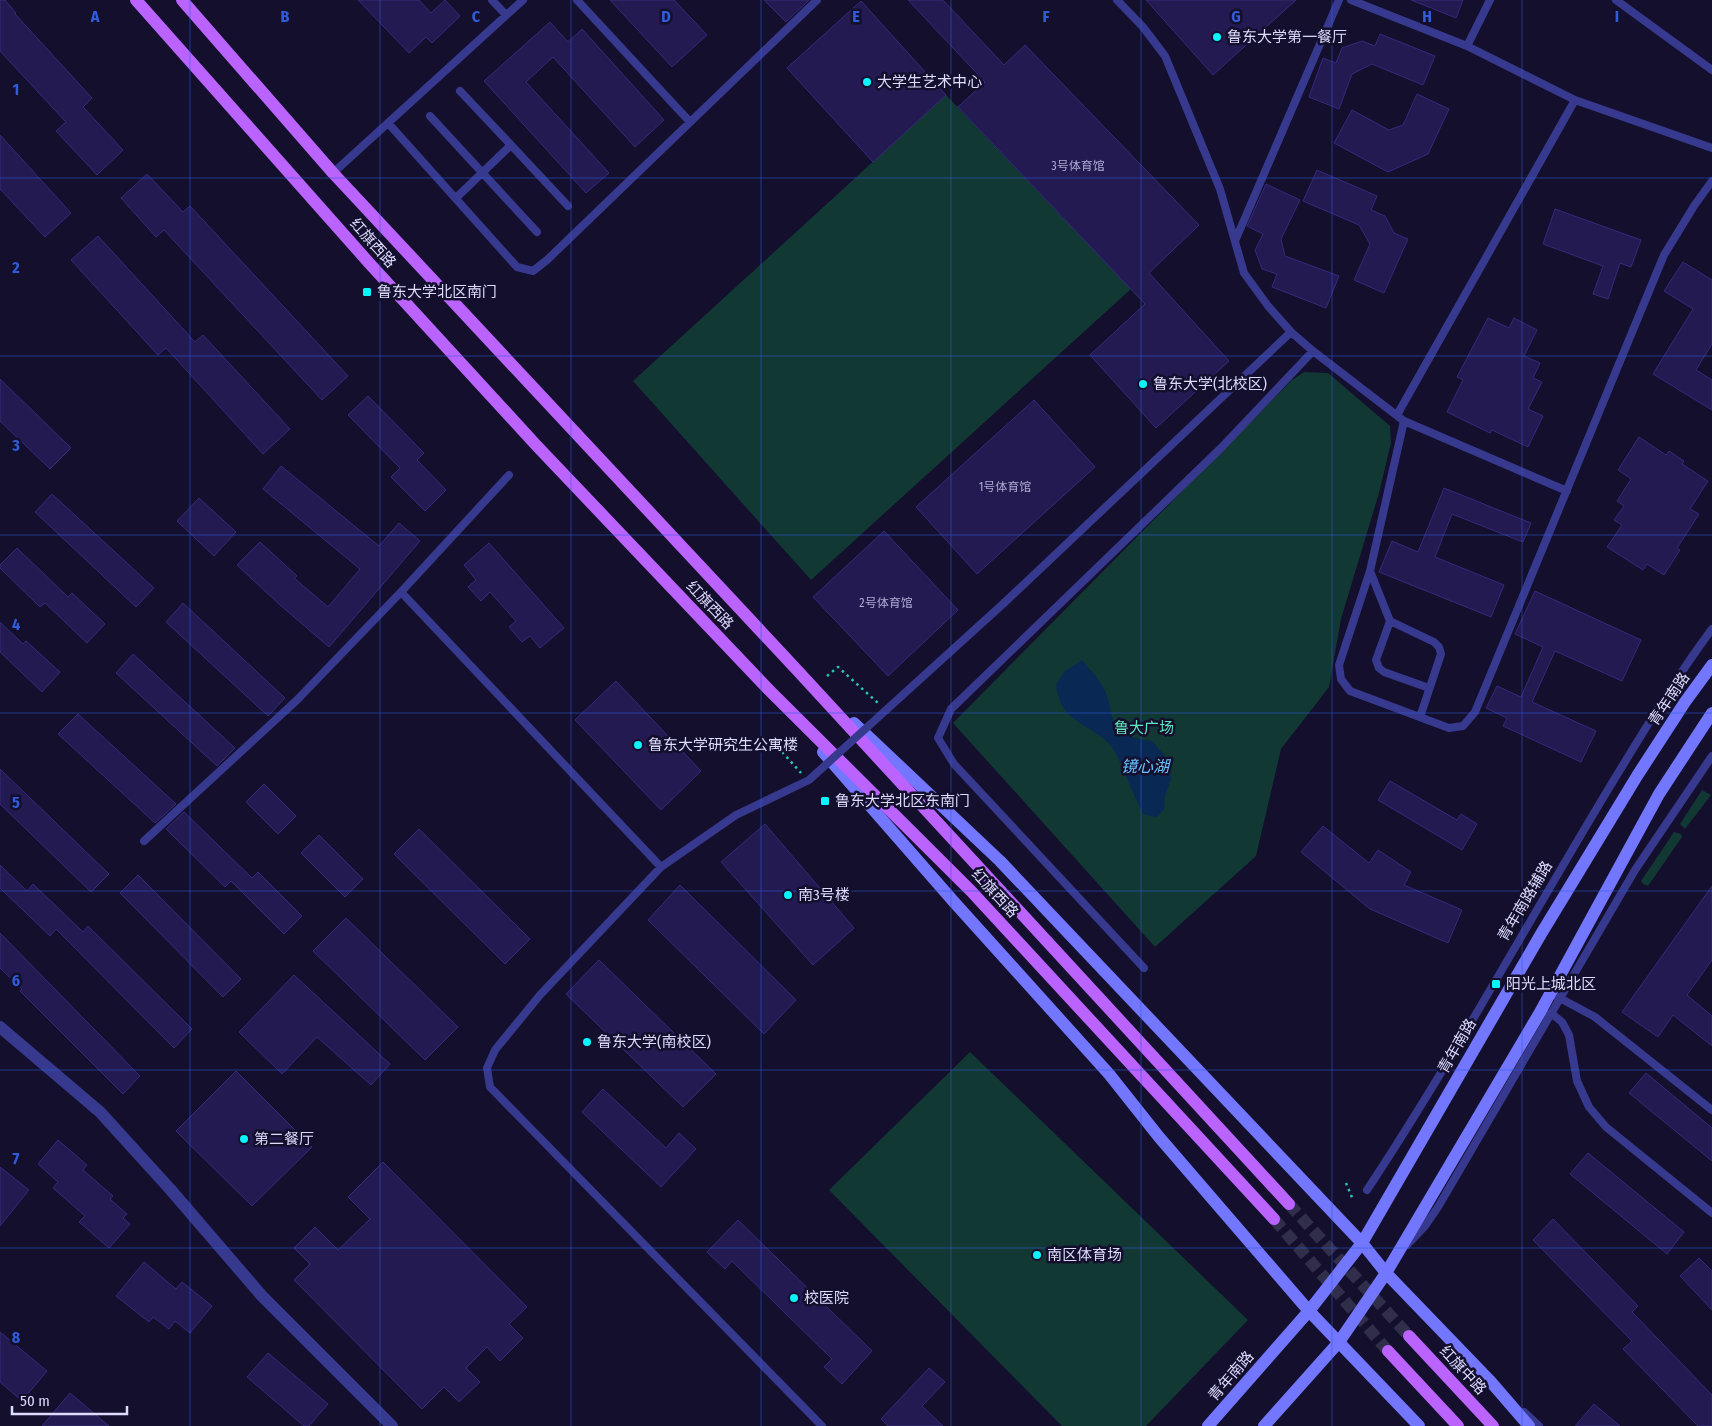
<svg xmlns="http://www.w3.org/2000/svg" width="1712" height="1426" font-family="'Fira Sans Condensed','Noto Sans SC',sans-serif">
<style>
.green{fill:#123834}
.water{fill:#092853}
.building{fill:#221a50;stroke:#362a7d}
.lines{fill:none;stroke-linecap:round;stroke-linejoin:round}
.primary-tunnel{stroke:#312e4c;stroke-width:12;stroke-dasharray:12 6;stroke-linecap:butt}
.path{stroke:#27c7b4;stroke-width:2.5;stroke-dasharray:2.5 4;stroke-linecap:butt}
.service{stroke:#37398f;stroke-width:8}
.minor{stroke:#37398f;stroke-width:12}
.secondary{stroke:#7377ff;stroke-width:12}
.primary{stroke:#bb63ff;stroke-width:12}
.service-bridge{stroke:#37398f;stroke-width:8}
.grid{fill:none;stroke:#305cdc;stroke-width:1;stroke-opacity:0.55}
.poi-dot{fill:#08f5ff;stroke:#130f2d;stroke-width:2}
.labels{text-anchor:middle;stroke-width:5;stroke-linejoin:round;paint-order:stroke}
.number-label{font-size:12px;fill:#aeacd3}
.poi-label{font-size:15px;fill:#dddcff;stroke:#130f2d;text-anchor:start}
.street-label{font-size:15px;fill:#dddcff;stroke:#130f2d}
.park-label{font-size:15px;fill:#5de9be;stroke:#130f2d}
.water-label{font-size:16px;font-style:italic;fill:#6ac3ff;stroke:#130f2d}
.grid-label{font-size:16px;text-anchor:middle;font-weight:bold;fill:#305cdc;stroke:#130f2d;stroke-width:5;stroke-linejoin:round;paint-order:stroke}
</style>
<rect width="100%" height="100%" fill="#130f2d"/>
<path class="green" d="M946,95L1131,289L811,580L633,381Z
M1304,372L1328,373L1390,426L1391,443L1379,493L1341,619L1329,687L1281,749L1256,856L1155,947L953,723L1292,380Z
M1702,790L1711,795L1685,829L1680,824Z
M1674,832L1681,834L1682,837L1648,886L1643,884L1641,881Z
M970,1052L1248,1320L1146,1426H1062L829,1190Z"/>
<path class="water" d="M1082,660C1091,671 1103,683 1107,696C1110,703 1110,712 1113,719C1121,736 1136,739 1152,741L1165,756L1171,779L1165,796L1164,810L1156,817L1143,814C1132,793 1125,770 1114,750C1100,728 1070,726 1060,701C1058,696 1057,690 1056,685L1065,671Z"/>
<path class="building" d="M0,0H5L16,13L15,14L92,98L83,107L123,150L97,175L56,131L66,122L0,51Z
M358,0H419L431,13L445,0L460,16L432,43L426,37L409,53Z
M610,0H674L707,35L672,67Z
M764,0H809L786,22Z
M908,0H943L1004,65L1025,45L1199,225L1149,273L1229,361L1156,428L1090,355L1145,304L958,107L985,82Z
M1146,0H1296L1213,75Z
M1411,0H1463L1456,18Z
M861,1L946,95L873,162L787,68Z
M550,22L568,42L582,29L664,120L635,147L553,57L526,82L609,173L586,193L484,81Z
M1380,34L1435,56L1423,85L1372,64L1352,74L1339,109L1309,97L1323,58L1336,63L1342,48L1362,41L1375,46Z
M1417,94L1449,109L1428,154L1388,172L1334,143L1352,110L1389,130L1403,125Z
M0,135L71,213L45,237L0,189Z
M1317,170L1377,196L1371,210L1385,216L1394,233L1408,239L1384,293L1354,280L1370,244L1359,225L1303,201Z
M147,174L183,212L190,206L348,376L322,400L164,230L156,237L121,198Z
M1266,184L1300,200L1281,239L1285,256L1339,276L1326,308L1272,287L1277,274L1262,269L1255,250L1263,234L1247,226Z
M1555,209L1641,240L1631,267L1620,263L1608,299L1593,294L1603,266L1543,244Z
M98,236L195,342L203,335L290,429L263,454L166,348L158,355L71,260Z
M1683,262L1712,280V344L1696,370L1712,380V410L1653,374L1693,309L1664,291Z
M1488,318L1509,328L1514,318L1537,330L1524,356L1540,363L1533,378L1542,382L1528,409L1543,416L1528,447L1492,430L1490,433L1447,412L1463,380L1457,377Z
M0,379L71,448L50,469L0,421Z
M368,396L424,453L417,460L446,490L425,511L391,477L400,468L348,415Z
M1034,400L1095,467L977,574L916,507Z
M1639,437L1666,455L1669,451L1684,461L1682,464L1708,481L1690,509L1699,514L1677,548L1680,550L1664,575L1647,564L1643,570L1607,547L1622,525L1614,520L1624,506L1617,501L1631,479L1618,470Z
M281,466L379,546L399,523L420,541L329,647L280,605L237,565L260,542L297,576L294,578L328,607L360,569L263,489Z
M1444,488L1531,523L1523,542L1452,514L1435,557L1504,585L1491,617L1379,572L1392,541L1418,552Z
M52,494L154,588L136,607L35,512Z
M199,498L236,532L214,556L177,521Z
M884,531L958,610L888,676L813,597Z
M489,543L564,628L540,648L530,636L522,642L509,627L516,621L490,592L481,601L468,587L476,580L464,565Z
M17,548L68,597L72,593L105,624L87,643L45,603L40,607L0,568V565Z
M1535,591L1641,640L1622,681L1555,651L1532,702L1596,731L1581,762L1503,726L1507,718L1486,708L1497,686L1521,697L1543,647L1515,634Z
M183,603L285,698L268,716L166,622Z
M0,622L23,644L26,641L60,672L42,692L0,652Z
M133,654L235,748L217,766L116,673Z
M616,681L701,771L661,810L575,720Z
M78,714L176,804L155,823L58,734Z
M0,769L109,874L91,892L0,804Z
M1390,781L1457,820L1461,814L1477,824L1462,850L1378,800Z
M264,784L296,816L278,834L246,802Z
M184,812L252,878L258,872L302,916L284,934L231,881L225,887L166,829Z
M765,824L854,928L813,965L721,862Z
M1323,826L1369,863L1378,850L1411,872L1404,885L1462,910L1448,943L1370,909L1301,852Z
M419,829L530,939L505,964L394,854Z
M319,835L363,879L345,897L301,853Z
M0,865L27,891L33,884L83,932L88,926L192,1029L174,1048L56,929L50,936L0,888Z
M138,875L241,979L223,997L120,893Z
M680,885L796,1000L764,1034L648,920Z
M1712,886V960L1687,995L1712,1016V1046L1673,1015L1658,1037L1622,1012Z
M346,918L458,1027L425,1060L313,951Z
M0,933L140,1076L123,1094L20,991L22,989L0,968Z
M599,960L716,1074L683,1107L566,994Z
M294,975L390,1064L371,1085L317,1037L282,1074L239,1032Z
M236,1071L312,1147L252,1206L176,1131Z
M1646,1073L1712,1128V1161L1629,1093Z
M603,1089L666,1148L679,1133L696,1149L661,1187L582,1112Z
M58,1140L87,1165L83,1170L113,1196L110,1199L127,1214L123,1218L130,1224L109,1248L79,1222L85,1216L53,1188L58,1182L38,1164Z
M1588,1153L1684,1232L1667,1254L1570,1174Z
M383,1162L527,1307L509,1324L523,1338L500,1361L487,1347L466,1368L480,1382L459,1402L444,1387L422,1409L294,1280L310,1264L294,1248L315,1227L338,1250L370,1219L348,1197Z
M0,1167L29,1190L0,1226Z
M1553,1219L1638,1306L1632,1312L1712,1395V1426H1698L1623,1349L1632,1341L1533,1240Z
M738,1220L872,1351L842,1384L824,1367L832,1359L732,1261L725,1269L707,1252Z
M1699,1258L1712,1271V1310L1680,1276Z
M144,1262L176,1289L182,1282L212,1306L190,1333L175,1321L169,1329L153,1317L149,1322L116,1296Z
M0,1332L47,1371L22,1401L0,1382Z
M268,1353L328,1404L309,1426H304L247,1377Z
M929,1368L945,1382L922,1406L943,1426H888L881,1419Z
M70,1393L109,1426H42Z
M1594,1404L1620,1426H1575Z"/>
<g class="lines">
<path class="primary-tunnel" d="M1289,1204L1409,1336
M1274,1219L1388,1351"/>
<path class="path" d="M827,676L838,667L878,703
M776,742L775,744L801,773
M1346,1183L1353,1200"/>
<path class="service" d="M492,0L506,15
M577,0L690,122
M1117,0L1143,27L1165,56L1220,189L1244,273L1268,306L1291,332L1313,351L1404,421L1567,491
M1351,0L1467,46L1575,100L1712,148
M1616,0L1712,70
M1467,46L1490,0
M460,91L511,145
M430,116L537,232
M388,123L517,267L533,271L547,260L817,0
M333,173L523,0
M456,198L511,145L568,206
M1235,241L1339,0
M1397,415L1575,100
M1404,421L1370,571L1339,665L1341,679L1350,691L1449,728L1463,726L1475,712L1664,255L1694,206L1712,181
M1370,571L1390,621L1434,642L1439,647L1441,654L1420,717
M401,592L661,867
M1004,603L1291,332
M1390,621L1376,660L1379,668L1384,672L1429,688
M736,815L661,867L540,995L495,1050L487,1068L490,1087L822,1426
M144,841L297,700L401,592L509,475
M1144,968L954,764L938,738L951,709L1221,448L1313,351
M1556,996L1595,1017L1712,1110
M1548,1014H1552L1562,1022L1569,1035L1577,1081L1589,1107L1606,1127L1712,1213
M1367,1190C1453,1060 1528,922 1609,788C1642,734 1674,680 1712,629
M1407,1245L1425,1226L1438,1207L1635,870L1712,756
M1524,1412L1539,1426"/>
<path class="minor" d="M0,1027L100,1112L170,1189L262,1296L392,1426"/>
<path class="secondary" d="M854,723L1000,861L1362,1243L1386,1273L1491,1382L1529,1426
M823,752L954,902L1109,1074L1159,1137L1309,1311L1419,1426
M1208,1426L1309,1311L1362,1243L1541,934L1637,776L1685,702L1712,665
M1264,1426L1339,1342L1386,1273L1539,1014L1659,794L1712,713"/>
<path class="primary" d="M136,0L370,264L536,445L769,690L971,891L1274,1219
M182,0L333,173L797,670L1289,1204
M1409,1336L1493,1426
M1388,1351L1458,1426"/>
<path class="service-bridge" d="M736,815L809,780L1004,603"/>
</g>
<path class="grid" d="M190,0V1426M380,0V1426M571,0V1426M761,0V1426M951,0V1426M1141,0V1426M1332,0V1426M1522,0V1426M0,178H1712M0,356H1712M0,535H1712M0,713H1712M0,891H1712M0,1070H1712M0,1248H1712"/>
<g class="poi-dot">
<circle cx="1217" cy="37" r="5"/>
<circle cx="867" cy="82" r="5"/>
<rect x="362" y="287" width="10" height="10" rx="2.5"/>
<circle cx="1143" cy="384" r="5"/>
<circle cx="638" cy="745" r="5"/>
<rect x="820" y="796" width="10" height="10" rx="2.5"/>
<circle cx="788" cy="895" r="5"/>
<rect x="1491" y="979" width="10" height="10" rx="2.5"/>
<circle cx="587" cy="1042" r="5"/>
<circle cx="244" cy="1139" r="5"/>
<circle cx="1037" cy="1255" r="5"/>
<circle cx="794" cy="1298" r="5"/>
</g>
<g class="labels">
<g class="number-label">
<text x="1078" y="170">3号体育馆</text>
<text x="1005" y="491">1号体育馆</text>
<text x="886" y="607">2号体育馆</text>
</g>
<g class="poi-label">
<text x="1227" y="42">鲁东大学第一餐厅</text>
<text x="877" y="87">大学生艺术中心</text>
<text x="377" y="297">鲁东大学北区南门</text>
<text x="1153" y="389">鲁东大学(北校区)</text>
<text x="648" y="750">鲁东大学研究生公寓楼</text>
<text x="835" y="806">鲁东大学北区东南门</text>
<text x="798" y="900">南3号楼</text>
<text x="1506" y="989">阳光上城北区</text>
<text x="597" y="1047">鲁东大学(南校区)</text>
<text x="254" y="1144">第二餐厅</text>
<text x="1047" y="1260">南区体育场</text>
<text x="804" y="1303">校医院</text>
</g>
<g class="street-label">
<text transform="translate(373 243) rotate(48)" y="5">红旗西路</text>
<text transform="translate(710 605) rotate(46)" y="5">红旗西路</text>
<text transform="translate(1669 699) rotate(-56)" y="5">青年南路</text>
<text transform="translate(995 893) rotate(47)" y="5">红旗西路</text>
<text transform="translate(1525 901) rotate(-59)" y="5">青年南路辅路</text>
<text transform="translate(1457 1046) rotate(-60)" y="5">青年南路</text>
<text transform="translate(1463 1370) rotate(47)" y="5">红旗中路</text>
<text transform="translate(1231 1376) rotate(-49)" y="5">青年南路</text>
</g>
<g class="park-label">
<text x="1144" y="733">鲁大广场</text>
</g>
<g class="water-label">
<text x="1145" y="772">镜心湖</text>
</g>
</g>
<g class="grid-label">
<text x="95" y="22">A</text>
<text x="285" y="22">B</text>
<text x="476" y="22">C</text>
<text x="666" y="22">D</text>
<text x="856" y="22">E</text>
<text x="1046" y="22">F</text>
<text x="1236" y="22">G</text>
<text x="1427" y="22">H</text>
<text x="1617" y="22">I</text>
<text x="16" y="95">1</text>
<text x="16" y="273">2</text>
<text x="16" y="451">3</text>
<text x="16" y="630">4</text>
<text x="16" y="808">5</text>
<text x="16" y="986">6</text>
<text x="16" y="1164">7</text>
<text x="16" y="1343">8</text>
</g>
<path d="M12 1406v8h115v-8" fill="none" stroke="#dddcff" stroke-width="2.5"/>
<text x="20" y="1406" font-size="15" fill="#dddcff" stroke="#130f2d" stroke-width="4" paint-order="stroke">50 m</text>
</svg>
